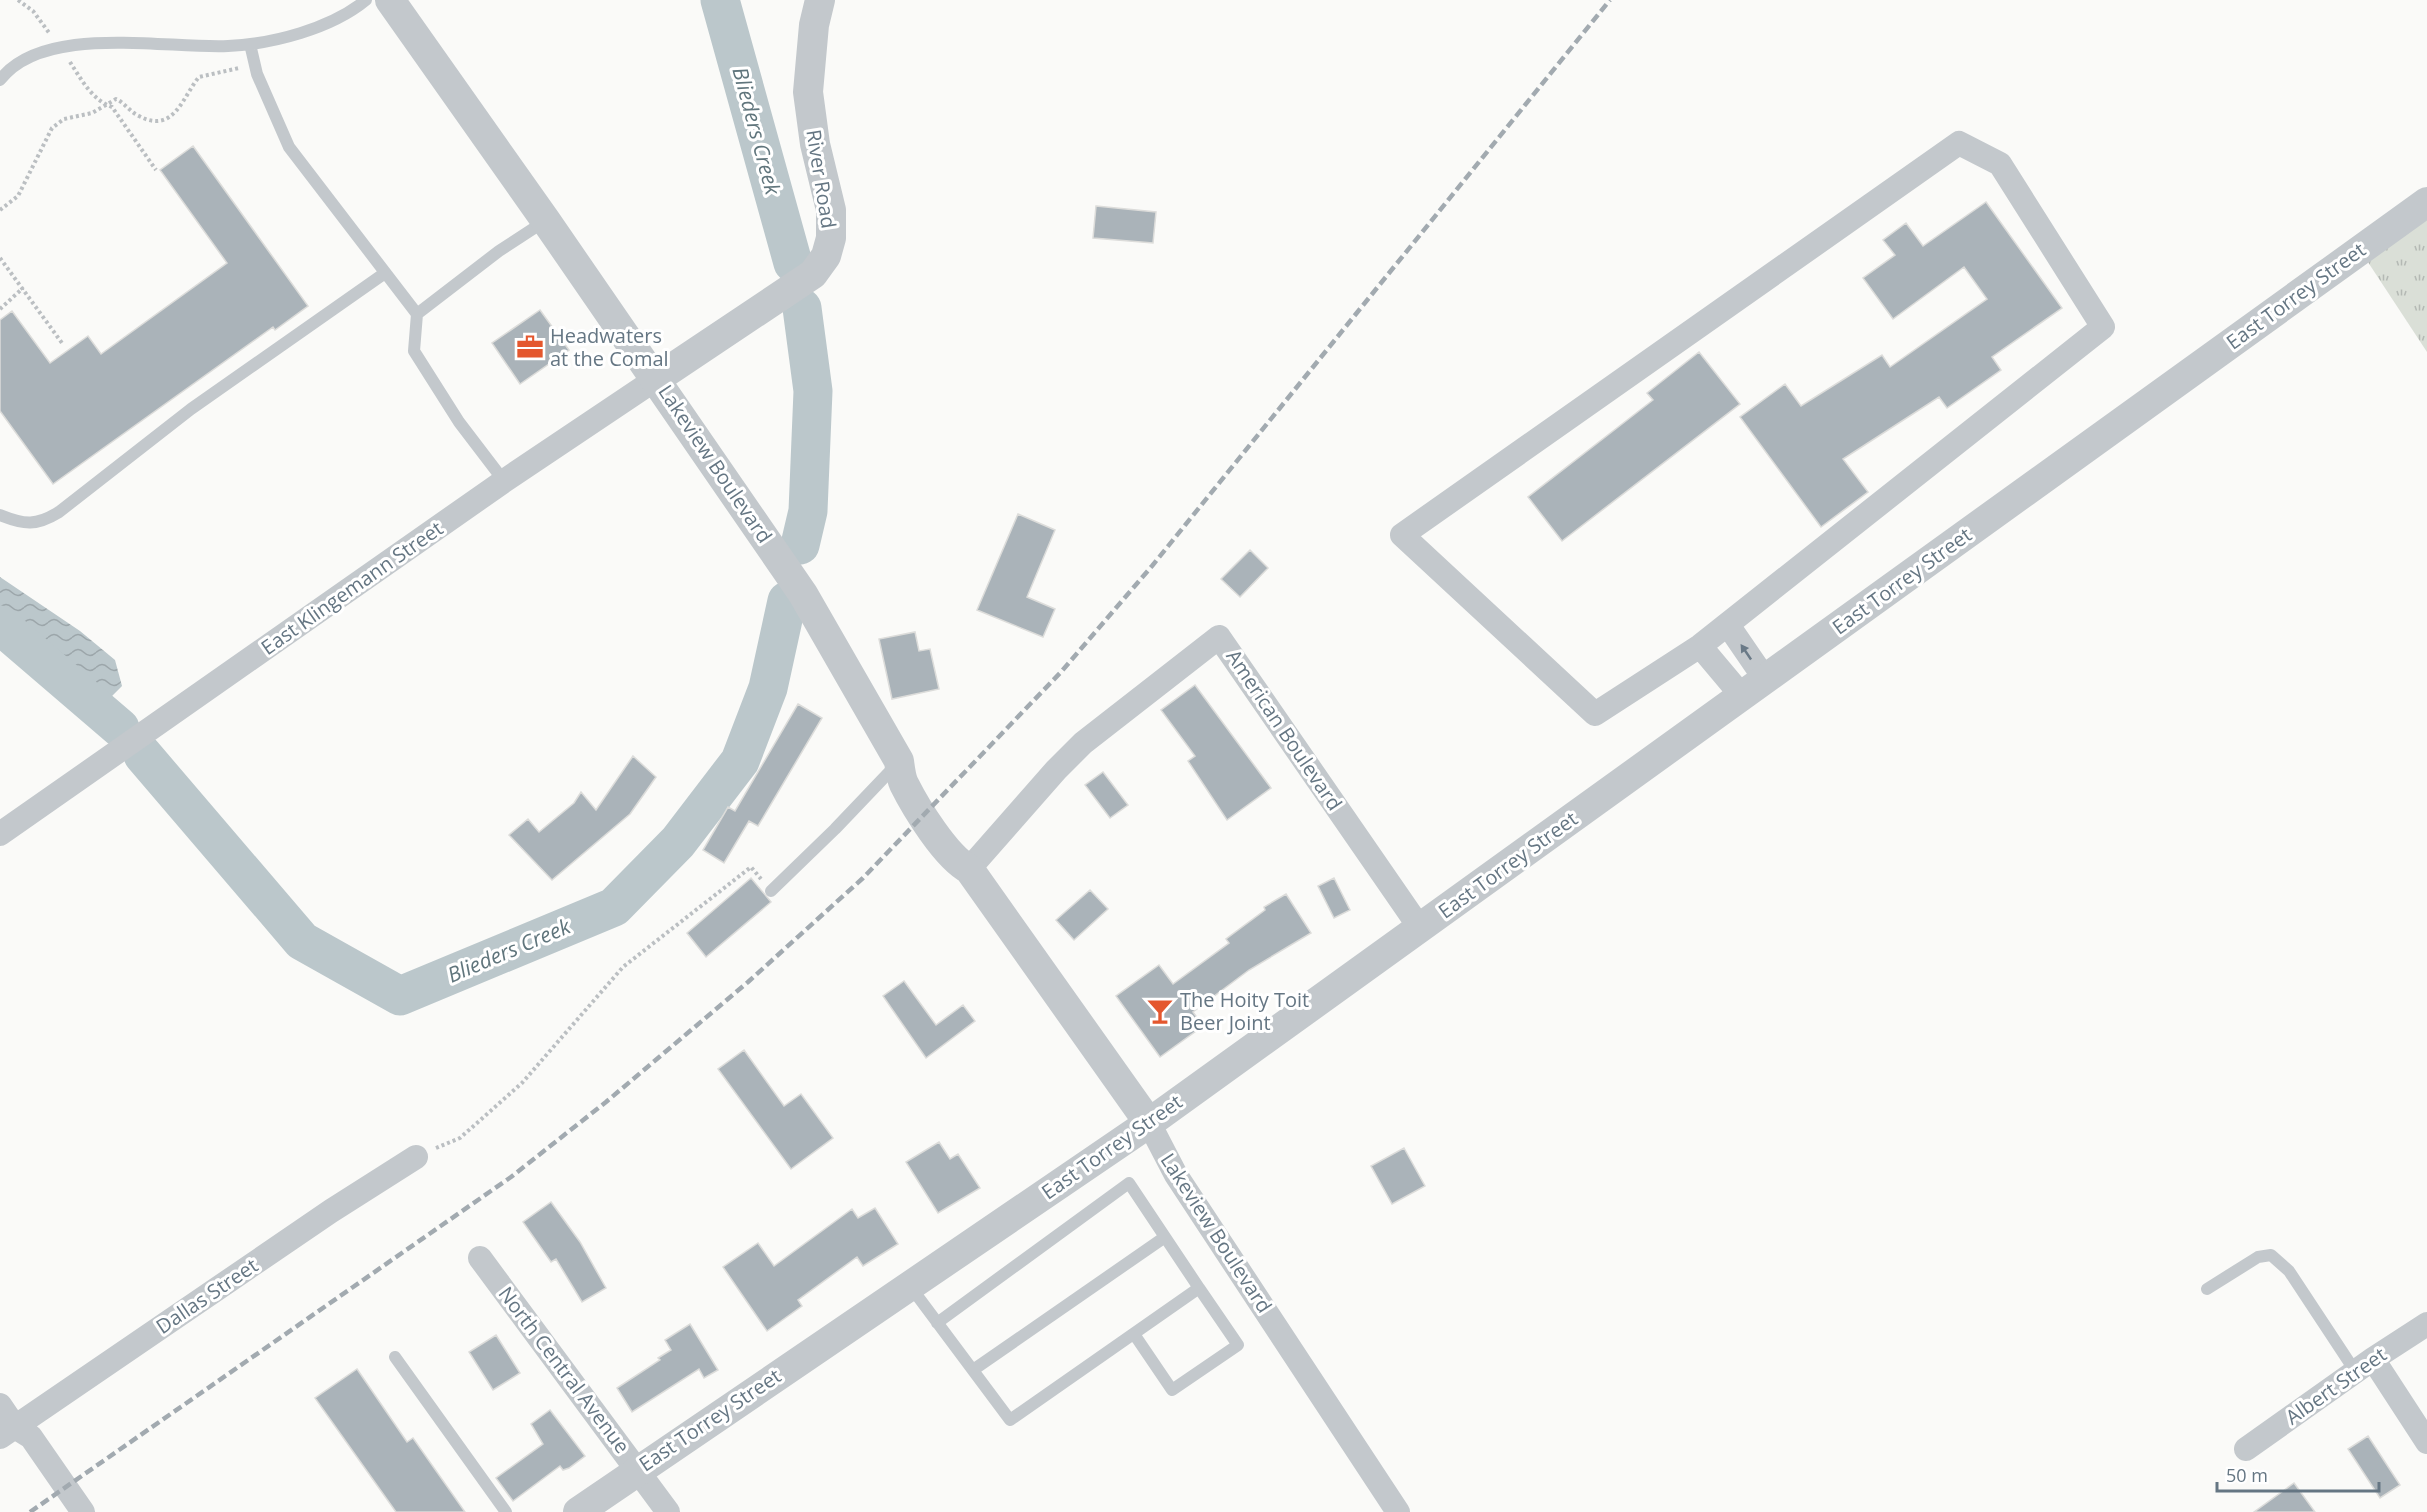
<svg xmlns="http://www.w3.org/2000/svg" width="2427" height="1512" font-family="'Open Sans',sans-serif">
<style>
.park{fill:url(#park-tufts)}
.water{fill:url(#water-waves)}
.lines{fill:none;stroke-linecap:round;stroke-linejoin:round}
.river{stroke:#bbc7cb;stroke-width:39}
.building{fill:#aab3b9;stroke:#dcdcda;stroke-width:1.5}
.path{stroke:#bbbfc2;stroke-width:4;stroke-dasharray:3 3;stroke-linecap:butt}
.service{stroke:#c3c8cc;stroke-width:12}
.minor{stroke:#c3c8cc;stroke-width:24}
.tertiary{stroke:#c3c8cc;stroke-width:30}
.rail{stroke:#a2aab0;stroke-width:4.5;stroke-dasharray:9 4.5;stroke-linecap:butt}
.oneway{fill:#6a7a87}
.labels{text-anchor:middle;stroke-width:6;stroke-linejoin:round;paint-order:stroke}
.street-label{font-size:20px;fill:#657683;stroke:#fff}
.poi-label{font-size:20px;fill:#657683;stroke:#fff;text-anchor:start}
.water-label{font-size:21px;font-style:italic;fill:#60757c;stroke:#fff}
</style>
<defs>
<pattern id="park-tufts" width="24" height="20" patternUnits="userSpaceOnUse" patternTransform="scale(1.5)"><rect width="24" height="20" fill="#dadfd7"/><path d="M3 7l-1-3M5 7V3M7 7l1-3M15 17l-1-3M17 17v-4M19 17l1-3" fill="none" stroke="#b4b9b4"/></pattern>
<pattern id="water-waves" width="16" height="10" patternUnits="userSpaceOnUse" patternTransform="scale(1.5)"><rect width="16" height="10" fill="#bbc7cb"/><path d="M0 5q4-4 8 0t8 0" fill="none" stroke="#9ca6aa"/></pattern>
</defs>
<rect width="100%" height="100%" fill="#fafaf8"/>
<path class="park" d="M2427,202V352L2360,250Z"/>
<path class="water" d="M0,577L80,631L115,660L122,686L110,698L82,712L32,663L0,639Z"/>
<g class="lines">
<path class="river" d="M720,0L793,263
M800,545L808,511L813,391L802,308
M0,625L120,728
M143,755L302,941L400,996L614,907L678,842L740,761L768,688L787,601"/>
</g>
<path class="building" d="M193,146L308,306L275,330L273,327L53,484L0,411V320L12,311L50,363L88,336L101,354L227,263L160,170Z
M1986,202L2062,308L1992,357L2001,370L1947,408L1939,397L1843,459L1868,492L1821,527L1740,417L1785,384L1801,406L1882,355L1890,367L1987,299L1964,267L1893,319L1863,278L1895,255L1883,240L1906,223L1923,246Z
M1096,206L1156,212L1153,243L1093,238Z
M540,310L569,350L520,384L492,343Z
M1699,352L1740,404L1562,541L1528,497L1653,400L1647,393Z
M1018,514L1055,530L1027,597L1055,609L1043,637L977,610Z
M1250,550L1268,568L1240,597L1221,579Z
M915,632L919,651L930,649L939,689L892,699L879,639Z
M1195,685L1271,788L1227,820L1188,761L1195,756L1161,710Z
M798,704L822,718L758,826L749,821L724,863L703,850L728,807L735,811Z
M633,756L656,777L630,814L552,880L509,835L528,819L539,832L574,803L581,792L596,810Z
M1103,772L1128,805L1110,818L1085,785Z
M751,878L771,902L706,957L687,933Z
M1334,878L1350,910L1334,918L1318,886Z
M1090,890L1108,909L1074,940L1056,920Z
M1286,894L1311,933L1249,970L1193,1012L1203,1026L1160,1057L1116,996L1159,965L1173,984L1229,943L1226,939L1265,910L1264,907Z
M904,981L936,1025L963,1005L975,1021L926,1058L883,996Z
M744,1050L784,1106L801,1094L833,1138L791,1169L718,1069Z
M939,1142L950,1159L958,1154L980,1188L938,1213L906,1162Z
M1404,1148L1425,1186L1392,1204L1371,1166Z
M551,1202L580,1242L606,1288L582,1302L556,1259L551,1262L523,1222Z
M875,1208L898,1244L863,1266L857,1257L798,1300L802,1306L767,1331L723,1267L758,1243L774,1266L852,1209L858,1218Z
M690,1324L718,1370L704,1378L699,1369L632,1412L617,1388L660,1360L658,1358L671,1350L665,1340Z
M496,1335L520,1373L493,1390L469,1352Z
M357,1369L407,1442L413,1438L465,1512H396L315,1398Z
M550,1410L585,1456L569,1468L563,1470L560,1466L513,1501L496,1478L543,1444L531,1424Z
M2368,1436L2400,1485L2380,1498L2348,1449Z
M2294,1483L2315,1512H2254Z"/>
<g class="lines">
<path class="path" d="M18,0L33,11L50,34
M70,62C81,79 92,100 112,107L156,170
M0,210L18,196L52,128L64,119L92,113L116,99C125,103 130,112 139,116C174,135 183,96 199,77L239,68
M0,258L62,343
M0,309L23,288
M436,1148L460,1138L522,1083L623,967L751,867L761,879"/>
<path class="service" d="M250,44L257,74L289,147L417,314
M0,80C43,23 165,49 228,46C272,44 331,29 366,0
M504,481L459,422L414,351L417,314L499,251L545,221
M0,515C25,525 36,526 59,512L191,409L385,273
M771,891L835,829L896,765
M910,1286L1010,1420L1199,1288L1129,1183L937,1323
M2207,1289L2258,1257L2271,1255L2289,1271L2355,1371
M1134,1334L1172,1390L1238,1345L1199,1288
M395,1357L506,1512
M973,1370L1165,1237"/>
<path class="minor" d="M1959,143L2000,164L2103,327L1700,646L1595,714L1402,535Z
M1728,625L1765,679
M1700,646L1742,696
M0,834L504,481L656,379
M969,869L1056,770L1083,743L1219,637L1420,928
M1149,1123L1176,1175L1398,1512
M480,1258L668,1512
M2373,1359L2427,1442
M0,1405L15,1427L31,1437L83,1512
M0,1437L331,1211L416,1157
M2246,1449L2373,1359L2427,1324"/>
<path class="tertiary" d="M390,0L546,221L803,594L899,761C900,769 901,778 904,784C916,808 946,857 969,869L1149,1123
M656,379L813,274L826,256L831,238V210L815,144L808,92L814,25L820,0
M578,1512L1149,1123L2427,202"/>
<path class="rail" d="M30,1512L511,1177L606,1102L748,982L863,878L1061,672L1152,566L1610,0"/>
</g>
<defs><path id="oneway-solid" d="M-6-.8H1V-3.2L6.5 0L1 3.2V.8H-6Z" transform="scale(1.5)"/></defs>
<use class="oneway" href="#oneway-solid" transform="translate(1746 652) rotate(-124)"/>
<defs>
<symbol id="office-bare" viewBox="-9 -9 18 18"><path d="M-6-3h4V-5.5h4V-3h4V5H-6ZM-1-4.5V-3h2v-1.5ZM-6 0V1H6V0Z" fill="#e4572e" stroke="#fff" stroke-width="2.5" paint-order="stroke"/></symbol>
<symbol id="bar-bare" viewBox="-9 -9 18 18"><path d="M-6-5H6L.8 .8V4.5H3.5V6h-7V4.5H-.8V.8Z" fill="#e4572e" stroke="#fff" stroke-width="2.5" paint-order="stroke"/></symbol>
</defs>
<g fill-rule="evenodd">
<use href="#office-bare" x="511" y="328" width="38" height="38"/>
<use href="#bar-bare" x="1141" y="992" width="38" height="38"/>
</g>
<g class="labels">
<g class="street-label">
<text transform="translate(821 179) rotate(81)" y="7">River Road</text>
<text transform="translate(2296 296) rotate(-36)" y="7">East Torrey Street</text>
<text transform="translate(715 464) rotate(56)" y="7">Lakeview Boulevard</text>
<text transform="translate(1902 581) rotate(-36)" y="7">East Torrey Street</text>
<text transform="translate(352 588) rotate(-35)" y="7">East Klingemann Street</text>
<text transform="translate(1284 730) rotate(56)" y="7">American Boulevard</text>
<text transform="translate(1508 865) rotate(-36)" y="7">East Torrey Street</text>
<text transform="translate(1112 1147) rotate(-35)" y="7">East Torrey Street</text>
<text transform="translate(1216 1233) rotate(57)" y="7">Lakeview Boulevard</text>
<text transform="translate(207 1296) rotate(-34)" y="7">Dallas Street</text>
<text transform="translate(564 1370) rotate(53)" y="7">North Central Avenue</text>
<text transform="translate(2336 1386) rotate(-35)" y="7">Albert Street</text>
<text transform="translate(710 1420) rotate(-34)" y="7">East Torrey Street</text>
</g>
<g class="poi-label">
<text x="550" y="343">Headwaters<tspan x="550" dy="23">at the Comal</tspan></text>
<text x="1180" y="1007">The Hoity Toit<tspan x="1180" dy="23">Beer Joint</tspan></text>
</g>
<g class="water-label">
<text transform="translate(756 131) rotate(75)" y="7">Blieders Creek</text>
<text transform="translate(509 951) rotate(-23)" y="7">Blieders Creek</text>
</g>
</g>
<path d="M2217 1482v9h162v-9" fill="none" stroke="#657683" stroke-width="3"/>
<text x="2226" y="1482" font-size="18" fill="#657683" stroke="#ffffff" stroke-width="4.5" paint-order="stroke">50 m</text>
</svg>
